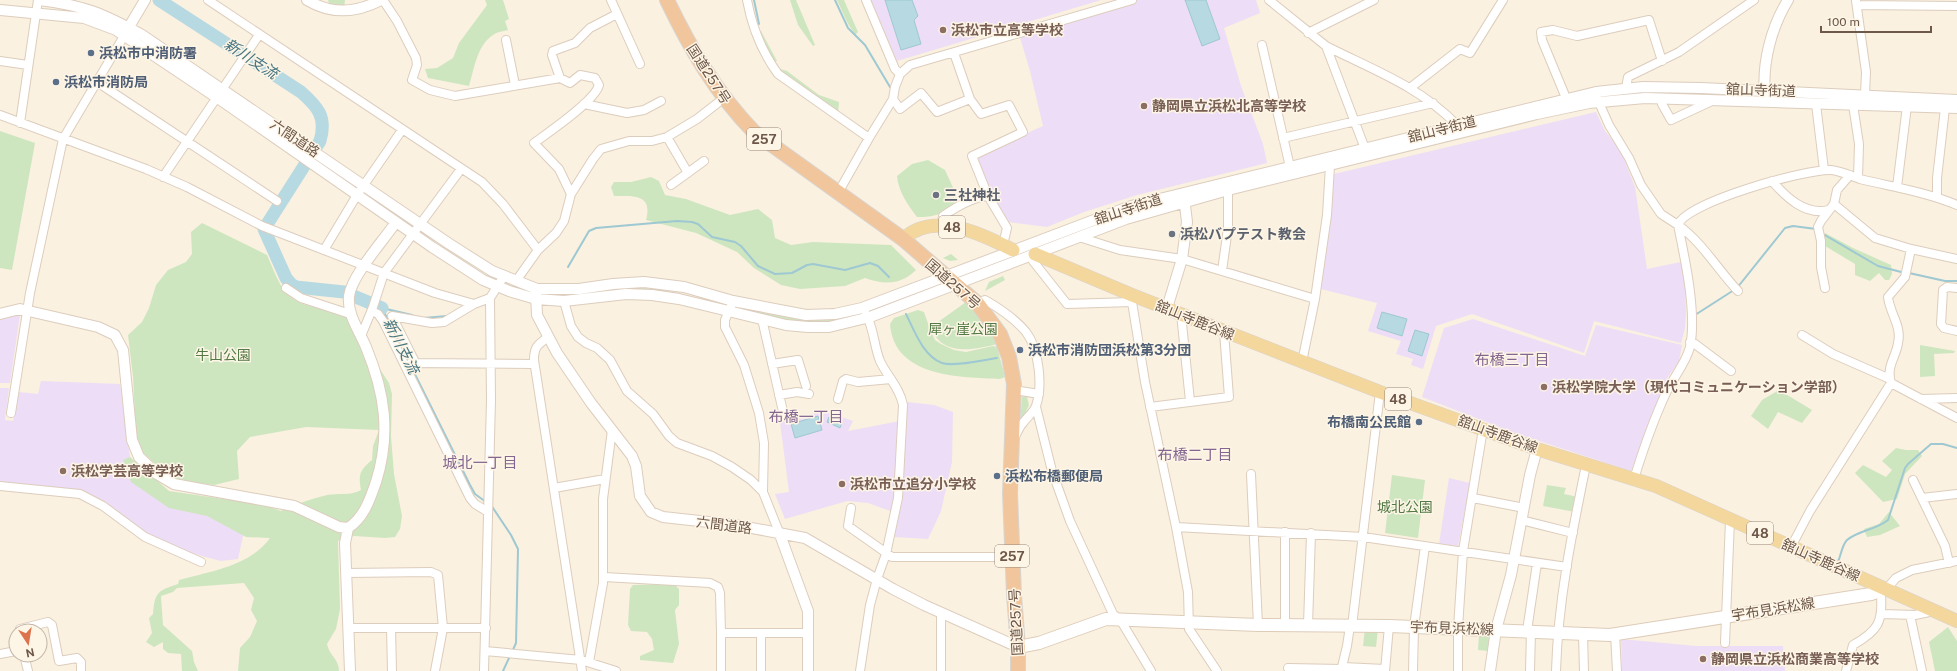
<svg xmlns="http://www.w3.org/2000/svg" width="1957" height="671" font-family="'Public Sans','Noto Sans JP',sans-serif">
<style>
.education{fill:#eeddf6}
.green{fill:#cee6c0}
.water{fill:#b7d9e1;stroke:#9ec8d2}
.lines{fill:none;stroke-linecap:round;stroke-linejoin:round}
.stream{stroke:#9ec8d2;stroke-width:2}
.river{stroke:#b7d9e1;stroke-width:13}
.minor-casing{stroke:#ddcdbd;stroke-width:10}
.tertiary-casing{stroke:#ddcdbd;stroke-width:12}
.secondary-casing{stroke:#deccb9;stroke-width:14}
.primary-casing{stroke:#d9d4d0;stroke-width:14}
.trunk-casing{stroke:#d9d4d0;stroke-width:16}
.minor{stroke:#fff;stroke-width:8}
.tertiary{stroke:#fff;stroke-width:10}
.secondary{stroke:#fff;stroke-width:12}
.primary{stroke:#f4d79d;stroke-width:13}
.trunk{stroke:#f2c69c;stroke-width:14}
.education-dot{fill:#8d6e63;stroke:#fdf5e6;stroke-width:1.5}
.service-dot{fill:#5c6f8a;stroke:#fdf5e6;stroke-width:1.5}
.worship-dot{fill:#6b7280;stroke:#fdf5e6;stroke-width:1.5}
.labels{text-anchor:middle;stroke-width:3;stroke-linejoin:round;paint-order:stroke}
.shield{fill:#fdf5e6;stroke:#998779;stroke-width:1}
.shield-label{font-size:13px;font-weight:bold;fill:#6e584a}
.education-label{font-size:14px;font-weight:bold;fill:#785e54;stroke:#fdf5e6;text-anchor:start}
.service-label{font-size:14px;font-weight:bold;fill:#4e5e75;stroke:#fdf5e6;text-anchor:start}
.street-label{font-size:14px;fill:#6e584a;stroke:#fdf5e6}
.worship-label{font-size:14px;font-weight:bold;fill:#5b616d;stroke:#fdf5e6;text-anchor:start}
.park-label{font-size:14px;fill:#537a45;stroke:#fdf5e6}
.water-label{font-size:15px;font-style:italic;fill:#467480;stroke:#fdf5e6}
.neighbourhood-label{font-size:15px;fill:#846691;stroke:#fdf5e6}
</style>
<rect width="100%" height="100%" fill="#faf1e0"/>
<path class="education" d="M871,0H1101L897,61Z
M1137,0H1256L1260,13L1224,28L1241,86L1263,144L1267,163L1137,195L1084,212L1047,227L1009,222L992,194L976,156L1043,126L1030,71L1019,34Z
M1596,112L1605,131L1620,149L1635,187L1647,269L1681,262L1685,287L1686,313L1685,328L1681,343L1594,321L1584,353L1472,314L1436,326L1423,369L1411,365L1413,359L1396,354L1401,341L1368,331L1377,303L1321,289L1334,174Z
M13,313L20,315L10,383H0V317Z
M1473,319L1585,356L1596,325L1682,345L1679,361L1668,377L1646,430L1631,471L1515,433L1422,397L1444,328Z
M41,381L120,384L130,457L123,461L207,516L245,527L238,559L221,561L183,551L159,541L81,491L0,484V388H9L5,420L13,421L19,392L38,394Z
M907,402L934,405L953,412L952,462L941,511L928,539L894,537L902,497Z
M824,411L853,421L848,431L900,421L893,512L868,503L847,501L785,519L775,494L789,492L780,422Z
M1449,478L1470,483L1458,546L1439,544Z
M1621,639L1696,646H1783L1785,671H1622Z"/>
<path class="green" d="M328,0H345L344,8L330,6Z
M485,0H503L509,19L505,21L508,30C504,31 497,32 493,35C477,45 474,70 469,86L428,78L425,69L437,68L453,58L459,43L487,5Z
M790,0H796L815,45L813,46L798,25Z
M837,0H844L858,32L855,35L847,22Z
M761,31L777,61L775,62L773,61L759,32Z
M777,68L787,71L819,95L839,102L838,113Z
M1640,91H1682L1735,96L1637,94L1607,96Z
M0,131L35,143L12,270L0,268Z
M928,160L945,170L956,194L954,205C940,215 935,217 917,217C908,205 898,191 897,176L912,164Z
M651,177L659,181L665,195L686,199L730,215L758,209L772,220L775,238L791,245L813,242L891,245L916,270C901,285 884,285 865,278L845,286L800,289L781,285L754,268L737,252L696,233L646,220C653,194 634,196 614,196L611,187L614,182H631Z
M202,223L267,255C272,266 280,288 289,296C303,308 328,309 346,313L366,362L376,363L389,383L392,394L391,436L394,474L402,516L400,529L395,537L385,538L354,536L338,541L340,609L336,629L327,644C329,655 339,659 339,671H238L240,648L250,637L257,621L251,610L254,598L244,583L177,588L173,592L161,596L163,625L192,651L194,662L198,671H182L181,654L168,653L163,649V642L154,647L146,642L152,633L149,618L153,614C155,592 157,591 178,584L179,580C211,571 250,566 270,538L246,537L207,516L169,508L131,482L123,460L130,457L169,491L265,505L281,511C296,504 311,499 327,495C338,493 351,496 361,490C358,474 360,470 372,460L373,446L379,430L306,427L250,437L237,451L239,479L214,485L180,481L161,469L142,452L136,436L133,377L128,335L142,322L149,308L156,285L168,270L186,262L192,254L191,232Z
M1825,233L1853,248L1891,265L1892,274L1889,280H1885L1879,273L1870,281L1855,275V264L1825,246Z
M951,254L958,260L950,261L943,258Z
M1003,276L1005,280L985,291L989,282Z
M634,285L649,289L647,290L558,297L557,293Z
M966,302L992,333L997,344C974,350 941,357 931,327Z
M747,307L795,318H835L847,320L836,322H793L745,310Z
M918,310L924,312L931,332L935,340L941,344L954,350L966,352L993,346L997,347L1005,377L1000,379C961,377 894,378 890,324L894,318Z
M1920,345L1955,351L1954,353L1934,354L1935,376L1920,377Z
M1779,390L1812,410L1802,423L1778,412L1768,429L1751,416L1762,400Z
M1022,397H1027L1029,405L1020,424Z
M1896,448L1906,450H1918L1922,456L1905,474L1897,499L1883,502L1855,473L1863,465L1886,477L1892,470L1882,461Z
M1392,475L1425,480L1418,538L1385,533Z
M1547,485L1566,488L1564,494L1578,497L1575,512L1543,506Z
M1889,512L1900,526L1880,535L1867,537L1864,529L1879,524Z
M674,584L679,589V605L675,610L679,644L673,663L640,660V656L654,650L652,639L647,632L631,631L628,625L630,589L633,585Z
M1948,627L1957,641V671H1935L1929,642Z
M1365,628L1378,629L1376,647L1363,646Z
M1479,634H1487L1489,638L1488,651L1478,650Z"/>
<path class="water" d="M885,0H912L918,16L914,20L921,44L901,50Z
M1185,0H1206L1220,39L1202,46Z
M1382,312L1407,319L1402,336L1377,328Z
M1415,330L1429,334L1422,356L1408,351Z
M818,416L822,430L795,438L791,424Z
M829,417L842,422L840,428L827,422Z"/>
<g class="lines">
<path class="stream" d="M754,0L759,24
M835,0L848,28L865,45L890,87
M1823,234L1878,266L1905,273
M568,267L589,231L596,228L677,221L692,222L698,224L712,237L735,242L741,246L758,266L775,274L792,273L807,265L813,264L845,270L870,263L878,266L889,277
M1909,273L1945,281H1957
M1737,288L1785,228L1793,226L1816,229
M382,308L470,485L475,494L486,502
M382,308L412,315
M906,314C914,330 923,356 942,363C954,367 983,360 997,358
M1695,315L1734,290
M424,318L447,316
M491,505L511,535L518,549L516,643L512,652
M1838,562C1841,555 1842,545 1847,540C1859,530 1876,530 1888,520L1905,468L1908,464L1931,444H1943L1957,448
M503,671L510,656"/>
<path class="river" d="M159,0L301,92C318,107 327,117 320,141L264,229L286,278L291,284L296,287L344,292L382,308"/>
<defs>
<path id="minor" d="M208,0L482,182L503,204L538,250
M383,0L397,21L416,58L417,65L412,80L430,90L455,96L560,78L570,83L580,75L595,78L599,85C595,101 549,132 534,143L559,169L571,194
M611,0L640,64
M747,0C752,27 762,52 778,74L869,138L838,193
M866,0L895,69L900,74L895,87L893,99L869,138
M1269,0L1326,46L1367,154
M1856,1L1866,72L1865,95
M1857,5L1957,6
M1308,33L1374,0
M506,40L515,85
M1262,45L1290,167
M1326,46C1373,70 1419,86 1457,125
M954,53L970,99
M0,61L28,65
M900,74L910,65L1132,0
M560,78L552,55L553,51L575,43L590,28L617,14
M97,82L277,201
M1410,88L1460,49L1470,53L1503,0
M1626,88L1628,77L1679,52L1754,0
M1566,98L1542,40L1541,32L1553,30L1577,36L1649,20L1662,61
M1597,98L1609,125L1629,158L1641,185L1661,214L1678,225C1685,259 1697,313 1690,347C1686,363 1673,378 1666,393C1653,421 1643,450 1634,479
M1662,98V104L1671,120L1714,100
M893,99L900,109L921,93L937,112L970,99L981,114L1009,105L1023,132L972,156L988,196L1007,228L1003,245
M584,104L627,113L644,110L661,101
M1816,104L1824,170
M1853,105L1859,144L1858,178
M0,115L146,169L187,187L262,226L435,293L474,304L490,298
M20,123L38,0
M667,137L688,173
M1283,138L1433,103
M163,177L259,35
M1772,181C1786,197 1805,216 1829,210
M671,185L704,161
M1897,187L1907,106
M1937,197V178L1945,108
M1834,204L1875,238L1911,249L1957,259
M942,225L943,216C956,207 972,197 988,196
M1079,237L1120,250L1182,259L1315,299L1302,362
M324,250L357,195L402,130
M1033,261L1067,304L1132,302
M1222,271L1228,228V190
M516,281L538,250L556,233L564,221L571,194L593,159L601,149L629,141H652L667,137L697,119L724,98
M286,288L301,298L350,314
M1825,288L1821,267V241L1818,227L1821,221L1834,204L1837,190L1850,175
M1957,288L1947,287L1943,290L1941,324L1944,328L1957,331
M1738,291C1718,270 1702,242 1678,225C1686,202 1806,169 1831,170C1841,171 1851,176 1860,179C1893,187 1926,192 1957,205
M1132,295V302L1145,382L1176,527L1188,592L1189,629L1217,671
M1315,299L1327,215L1330,166
M564,301L571,326L578,337L586,343L597,348L610,360L627,391L653,414L669,436L677,443L712,456L732,467L751,480L763,492
M977,303L985,300C999,308 1016,320 1026,332C1039,349 1043,386 1036,406C1034,412 1027,417 1023,423C1019,427 1017,433 1014,439
M731,306L725,320V327L744,365L759,413L764,443L763,492L779,532
M372,311L378,314L383,321L470,498L475,504L488,512
M1181,314L1190,401
M762,319L784,416H786
M1802,335L1833,354L1890,379
M361,336L373,307L384,273L461,169
M548,337C538,345 534,346 534,360L582,671
M1690,342L1695,344L1731,371
M415,362L392,316L432,323L444,322L474,304
M411,363L534,364
M772,364L798,360L806,386
M1891,383L1957,418
M1014,390L1039,394
M779,395L797,392L809,394
M838,399L843,381L846,379L858,382L891,379
M1921,399L1957,398
M1036,407L1052,471L1070,521L1113,614L1121,621L1151,671
M1150,407L1229,397L1224,332
M11,413L30,293L63,139L124,36
M1251,474L1258,625
M1913,480L1945,546L1949,563
M0,486L80,494L103,506L145,537L201,562
M554,488L605,479
M1473,498L1524,508
M1922,498L1957,494
M851,508L848,526L892,557H1012
M1521,520L1573,533
M1176,527L1363,537L1567,567
M1791,547L1810,511L1891,383C1886,365 1896,358 1898,343C1902,326 1890,314 1888,297L1905,277L1911,249
M347,573L431,572L438,575L443,628L435,671
M604,577L710,583L718,587L720,593L721,633
M1882,614L1915,615L1934,611
M1910,615L1922,671
M1285,625V532
M1308,625L1311,533
M1352,626L1380,392
M349,628H486
M391,628L392,671
M20,631V629L48,622L52,625L59,661L77,658L81,662V671
M1527,631L1537,563
M1583,634L1584,671
M1615,634L1617,671
M1725,643L1730,520
M485,651L581,660L616,671
M0,654L16,651
M24,655L28,671
M589,662L603,583V499L612,430
M1343,667L1385,669
M1288,668L1342,669
M484,671L491,400L490,298L504,276
M721,671V633H808
M761,671V633
M860,671L870,605L877,579L886,554L898,498L903,405C900,388 887,376 880,361C874,346 874,329 866,314
M941,671V613
M1341,671L1347,646L1350,626
M1385,671L1389,626
M1413,671L1414,627L1425,546
M1458,671V628L1463,551L1483,429
M1530,671L1531,631
M1556,671C1558,601 1572,533 1586,465
M1846,671L1853,645C1878,631 1883,622 1881,595L1896,578L1912,570L1957,561"/>
<path id="tertiary" d="M39,0C83,5 104,14 142,35L448,243L492,271L537,289H579L613,284L644,282L684,287L733,301L806,315L835,314L862,308L1131,206L1596,92L1643,87L1701,88L1957,100
M307,0C332,15 356,13 381,0
M0,10L84,18L116,30L225,103L432,247L483,280L509,291L536,299L564,301L626,294L652,295L679,299L786,325L808,327H829L870,317L1126,219L1228,190L1537,114L1589,103L1645,98L1957,108
M126,32L145,0
M1765,95C1762,63 1771,28 1788,0
M536,293L537,315L557,353L591,403L632,456L636,466L640,496L651,512L663,517L736,525L805,538L893,589L924,605L1018,647
M1167,308L1182,259L1187,222L1184,197
M0,314L20,309L98,327L115,335L123,350L132,440L139,457L157,474L174,484L294,506L339,527L348,528C364,518 370,499 376,482C391,434 385,393 366,347C359,330 347,315 349,296C352,275 384,240 396,222
M348,528L345,543L350,671
M779,532L808,611V671
M1490,671L1496,630L1511,575L1530,475L1537,449"/>
<path id="secondary" d="M1018,647L1039,643L1106,619L1258,625L1389,626L1610,635L1871,594L1886,589"/>
<path id="primary" d="M903,239C934,210 982,234 1013,250
M1035,254L1132,295L1380,392L1537,449L1656,486L1957,621"/>
<path id="trunk" d="M667,0C690,48 716,93 754,132L903,239L977,303L1000,334L1009,357L1014,384L1010,493L1014,595L1018,647V671"/>
</defs>
<use href="#minor" class="minor-casing"/>
<use href="#tertiary" class="tertiary-casing"/>
<use href="#secondary" class="secondary-casing"/>
<use href="#primary" class="primary-casing"/>
<use href="#trunk" class="trunk-casing"/>
<use href="#minor" class="minor"/>
<use href="#tertiary" class="tertiary"/>
<use href="#secondary" class="secondary"/>
<use href="#primary" class="primary"/>
<use href="#trunk" class="trunk"/>
</g>
<g class="education-dot">
<circle cx="943" cy="30" r="4"/>
<circle cx="1144" cy="106" r="4"/>
<circle cx="1544" cy="387" r="4"/>
<circle cx="63" cy="471" r="4"/>
<circle cx="842" cy="484" r="4"/>
<circle cx="1703" cy="659" r="4"/>
</g>
<g class="service-dot">
<circle cx="91" cy="53" r="4"/>
<circle cx="56" cy="82" r="4"/>
<circle cx="1020" cy="350" r="4"/>
<circle cx="1419" cy="422" r="4"/>
<circle cx="997" cy="476" r="4"/>
</g>
<g class="worship-dot">
<circle cx="936" cy="195" r="4"/>
<circle cx="1172" cy="234" r="4"/>
</g>
<g class="labels">
<g class="shield">
<rect x="747" y="128" width="34" height="22" rx="3"/>
<rect x="939" y="216" width="26" height="22" rx="3"/>
<rect x="1385" y="388" width="26" height="22" rx="3"/>
<rect x="1747" y="522" width="26" height="22" rx="3"/>
<rect x="995" y="545" width="34" height="22" rx="3"/>
</g>
<g class="shield-label">
<text x="764" y="144">257</text>
<text x="952" y="232">48</text>
<text x="1398" y="404">48</text>
<text x="1760" y="538">48</text>
<text x="1012" y="561">257</text>
</g>
<g class="education-label">
<text x="951" y="35">浜松市立高等学校</text>
<text x="1152" y="111">静岡県立浜松北高等学校</text>
<text x="1552" y="392">浜松学院大学（現代コミュニケーション学部）</text>
<text x="71" y="476">浜松学芸高等学校</text>
<text x="850" y="489">浜松市立追分小学校</text>
<text x="1711" y="664">静岡県立浜松商業高等学校</text>
</g>
<g class="service-label">
<text x="99" y="58">浜松市中消防署</text>
<text x="64" y="87">浜松市消防局</text>
<text x="1028" y="355">浜松市消防団浜松第3分団</text>
<text x="1411" y="427" text-anchor="end">布橋南公民館</text>
<text x="1005" y="481">浜松布橋郵便局</text>
</g>
<g class="street-label">
<text transform="translate(709 74) rotate(57)" y="5">国道257号</text>
<text transform="translate(1761 90) rotate(2)" y="5">舘山寺街道</text>
<text transform="translate(1442 129) rotate(-14)" y="5">舘山寺街道</text>
<text transform="translate(295 138) rotate(34)" y="5">六間道路</text>
<text transform="translate(1128 209) rotate(-18)" y="5">舘山寺街道</text>
<text transform="translate(953 284) rotate(41)" y="5">国道257号</text>
<text transform="translate(1195 320) rotate(22)" y="5">舘山寺鹿谷線</text>
<text transform="translate(1498 434) rotate(20)" y="5">舘山寺鹿谷線</text>
<text transform="translate(724 525) rotate(7)" y="5">六間道路</text>
<text transform="translate(1821 560) rotate(24)" y="5">舘山寺鹿谷線</text>
<text transform="translate(1773 609) rotate(-9)" y="5">宇布見浜松線</text>
<text transform="translate(1016 622) rotate(-93)" y="5">国道257号</text>
<text transform="translate(1452 628) rotate(2)" y="5">宇布見浜松線</text>
</g>
<g class="worship-label">
<text x="944" y="200">三社神社</text>
<text x="1180" y="239">浜松バプテスト教会</text>
</g>
<g class="park-label">
<text x="963" y="334">犀ヶ崖公園</text>
<text x="223" y="360">牛山公園</text>
<text x="1405" y="512">城北公園</text>
</g>
<g class="water-label">
<text transform="translate(251 59) rotate(33)" y="5">新川支流</text>
<text transform="translate(401 346) rotate(63)" y="5">新川支流</text>
</g>
<g class="neighbourhood-label">
<text x="1512" y="365">布橋三丁目</text>
<text x="806" y="422">布橋一丁目</text>
<text x="1195" y="460">布橋二丁目</text>
<text x="480" y="468">城北一丁目</text>
</g>
</g>
<g transform="translate(28 643) rotate(168)"><circle r="19" fill="#fdf5e6" stroke="#c4b6a8"/>
<path d="M0-3L7 15L0 10L-7 15Z" fill="#dc734d"/>
<text y="-6" font-size="11" font-weight="bold" text-anchor="middle" fill="#6e584a">N</text>
</g>
<path d="M1821 26v6h110v-6" fill="none" stroke="#6e584a" stroke-width="2"/>
<text x="1827" y="26" font-size="12" fill="#6e584a" stroke="#fdf5e6" stroke-width="3" paint-order="stroke">100 m</text>
</svg>
